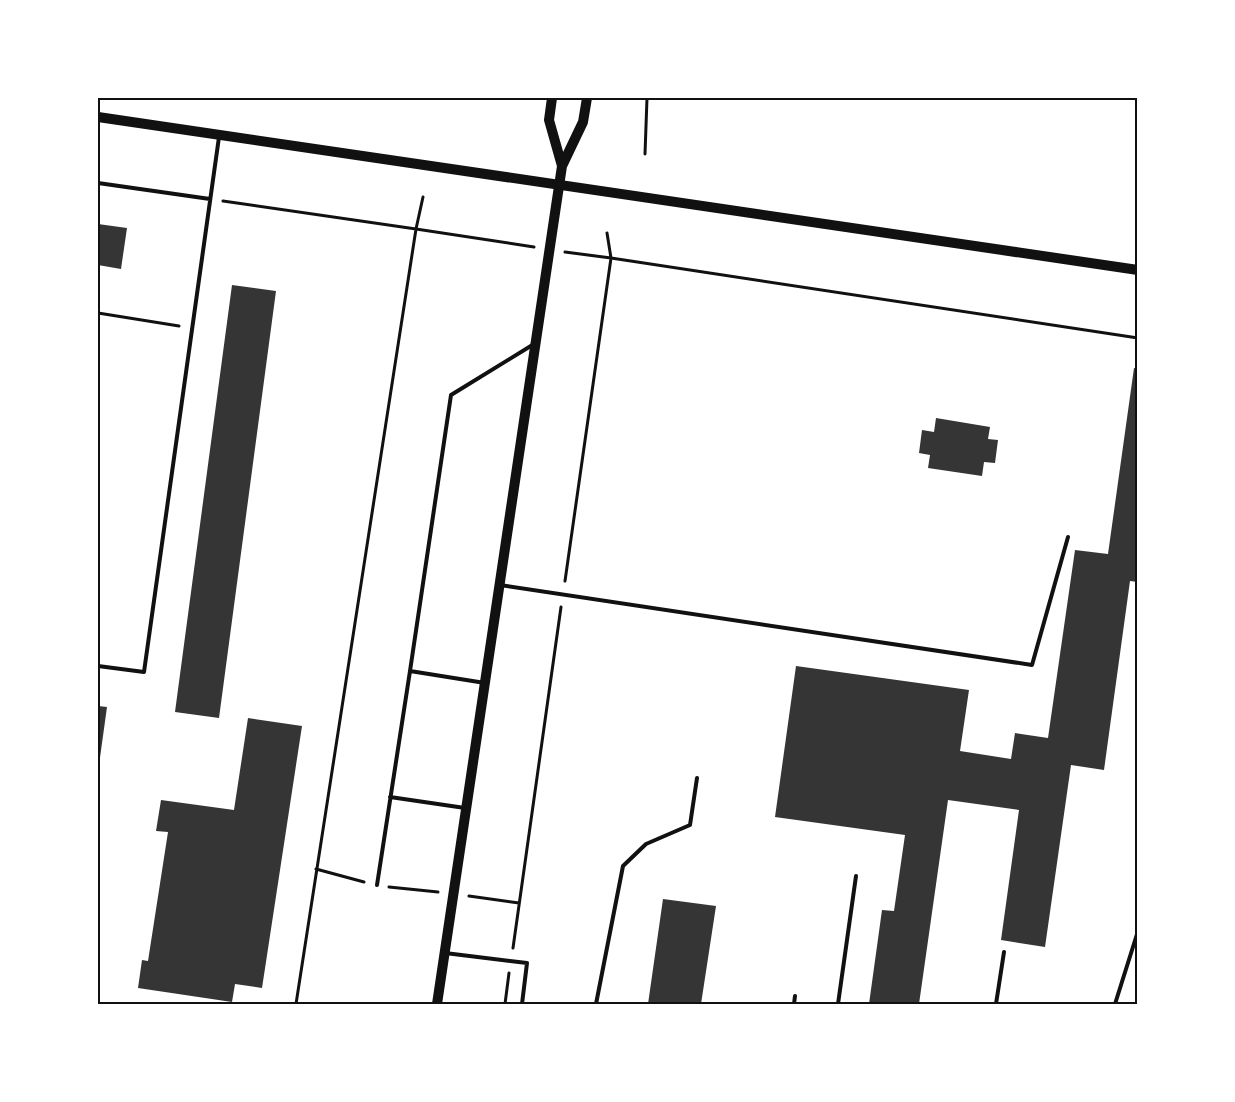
<svg xmlns="http://www.w3.org/2000/svg" width="1235" height="1102" font-family="'PT Serif',serif">
<style>
.building{fill:#353535}
.lines{fill:none;stroke-linecap:round;stroke-linejoin:round}
.path{stroke:#111;stroke-width:3}
.service{stroke:#111;stroke-width:4}
.secondary{stroke:#111;stroke-width:10}
.neatline{fill:none;stroke:#111;stroke-width:2}
</style>
<rect width="100%" height="100%" fill="#fff"/>
<path class="building" d="M98,224L127,228L121,269L98,265Z
M232,285L276,291L219,718L175,712Z
M1134,368L1138,369V582L1130,581L1104,770L1071,765L1045,947L1001,940L1019,810L948,800L919,1004H869L882,910L894,911L905,835L775,817L796,666L969,690L960,751L1011,759L1015,733L1048,738L1075,550L1108,554Z
M936,418L990,427L988,439L998,440L995,463L984,462L982,476L928,468L930,455L919,453L922,430L934,432Z
M98,706L107,707L99,765H98Z
M248,718L302,726L262,988L235,984L232,1002L138,988L142,960L148,961L168,832L156,831L161,800L234,810Z
M663,899L716,906L701,1004H648Z"/>
<g class="lines">
<path class="path" d="M645,154L647,98
M423,197L416,229L534,247
M223,201L416,229L296,1004
M565,252L611,258L607,233
M98,313L179,326
M565,581L611,258L1138,338
M316,869L364,882
M389,887L438,892
M469,896L519,903
M513,948L561,607
M505,1004L509,973"/>
<path class="service" d="M98,183L210,199
M500,585L1032,665L1068,537
M98,666L144,672L219,137
M485,683L410,671L451,395L534,344
M390,797L465,808
M377,885L410,671
M445,953L527,963L522,1004
M596,1004L623,866L646,844L690,825L697,778
M794,1004L795,996
M838,1004L856,876
M996,1004L1004,952
M1115,1004L1138,931"/>
<path class="secondary" d="M552,98L549,120L562,166
M98,117L1138,270
M437,1004L562,166L583,122L587,98"/>
</g>
<rect width="1235" height="1102" fill="none" stroke="#ffffff" stroke-width="198"/>
<rect x="99" y="99" width="1037" height="904" class="neatline"/>
</svg>
